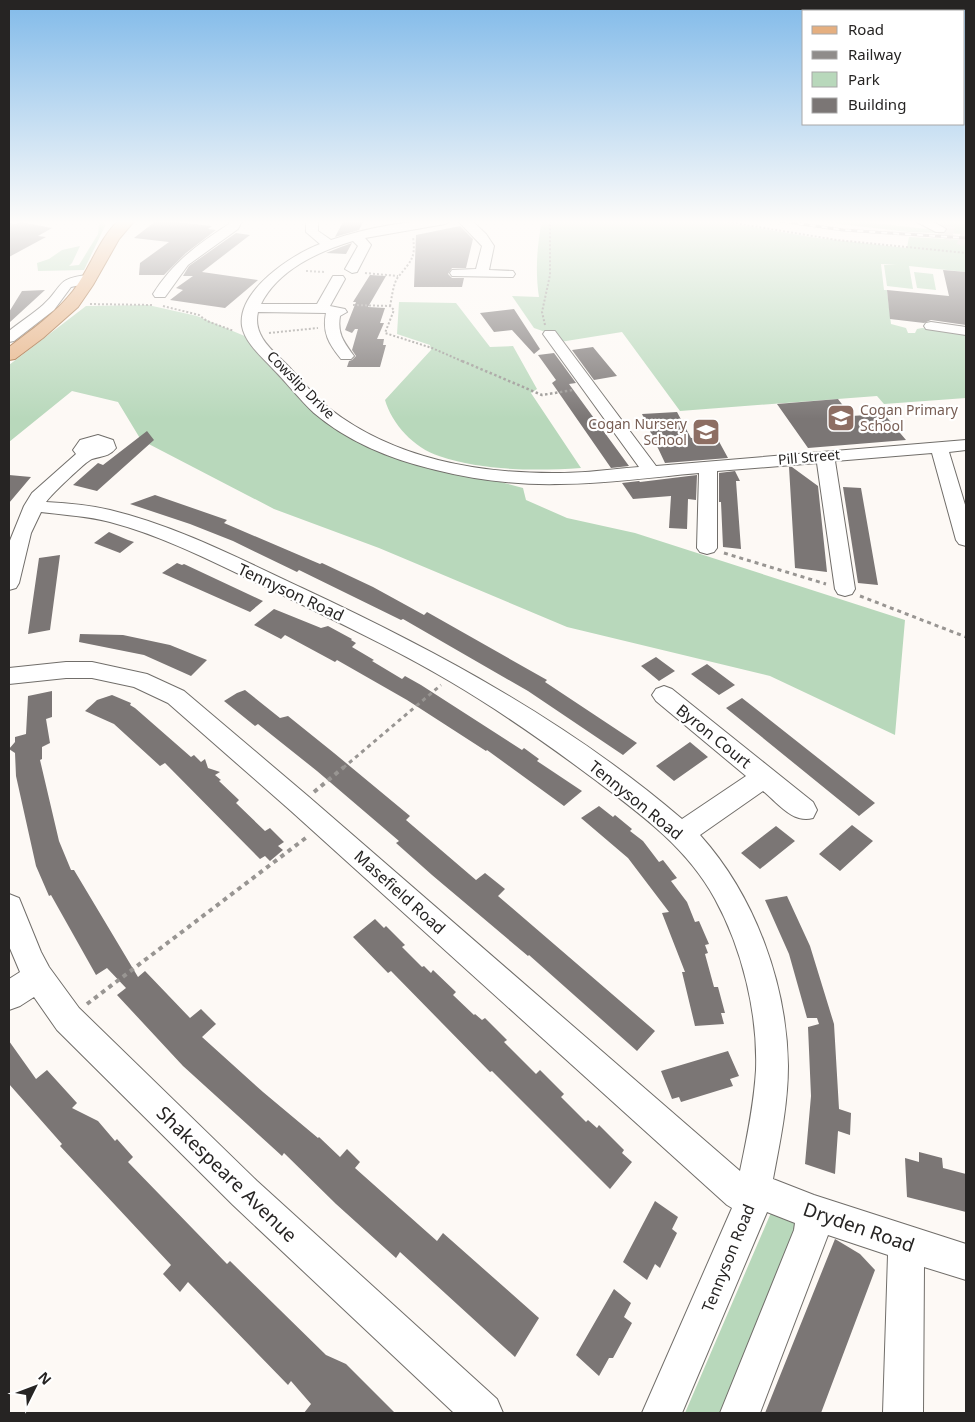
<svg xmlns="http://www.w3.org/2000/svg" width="975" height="1422" font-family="'Noto Sans',sans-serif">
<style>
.green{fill:#b8d8bb}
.building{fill:#7b7675}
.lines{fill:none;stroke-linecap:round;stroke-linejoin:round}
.minor-tunnel{stroke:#d2cecb;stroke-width:14;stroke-dasharray:14 7;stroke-linecap:butt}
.minor-casing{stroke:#716e6a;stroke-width:2}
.major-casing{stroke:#965c28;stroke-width:2}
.path-far3{stroke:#989592;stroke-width:2;stroke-dasharray:2 2;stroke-linecap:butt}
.path-far2{stroke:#989592;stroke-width:2.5;stroke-dasharray:2.5 2.5;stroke-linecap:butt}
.path-far1{stroke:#989592;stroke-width:3;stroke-dasharray:4 4;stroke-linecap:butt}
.path{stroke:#989592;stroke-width:4;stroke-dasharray:4.5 4.5;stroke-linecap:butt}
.minor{fill:#fff;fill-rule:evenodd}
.major{fill:#e5af80;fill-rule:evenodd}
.rail-casing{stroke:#8f8c8a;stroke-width:3}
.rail{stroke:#fff;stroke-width:2;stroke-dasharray:6;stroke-linecap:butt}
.labels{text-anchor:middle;stroke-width:4.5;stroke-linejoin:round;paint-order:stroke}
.far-street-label{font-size:14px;fill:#262423;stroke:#fff}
.far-education-label{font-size:14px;fill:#785e54;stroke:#fff;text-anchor:start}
.street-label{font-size:16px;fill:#262423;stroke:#fff}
.near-street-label{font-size:19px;fill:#262423;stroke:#fff}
</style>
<rect width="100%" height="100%" fill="#fdf9f5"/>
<path class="green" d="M91,220H103L106,224L84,270L38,271L37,263L49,259L62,250L80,246L72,263L69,266L79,265L98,234L99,224Z
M542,220H711L817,238L907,248L909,237L966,240V272L909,266L913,289L887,286L884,265H896L881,264L884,290H887L891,324L906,328L908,333H915L917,329L922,328L966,332V398L884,404L877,396L680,411L622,332L560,342L554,335L534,328L512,296L539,297C535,271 537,246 542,220Z
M805,220H849L935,230L943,227L939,223L951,221L966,224V234L909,232Z
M914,272L933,274L936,290L917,288Z
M399,302L456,303L490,347L513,346L537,389L531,393L581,468C535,471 484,471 439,456C414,448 392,424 385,400L431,350L430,345L397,334Z
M148,305L197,316L247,337L371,447L523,488L526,500L567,518L635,533L905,620L895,735L770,676L567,627L379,548L274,509L141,440L118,402L72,391L9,442V365L86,306Z
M773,1208L795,1221L798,1232L796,1242L727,1413H685Z"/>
<path class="building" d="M157,220L212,226L208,229L216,230L186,253L164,275H139L140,263L169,242L134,238Z
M344,220H364L359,230L335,237Z
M21,222L52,228L38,236L46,237L9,257V223L16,224Z
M460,226L473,239L466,268H452L448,274L452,278H464L462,287H414L416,235Z
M236,233L250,235L202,272L258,280L225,308L170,300L183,290L176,288L193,276H183L189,266Z
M352,243L346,254L326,253L341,247Z
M943,270L966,272V325L931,320L924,323L890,319L887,290L949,296Z
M370,275L386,276L368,307L385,308L380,323H384L377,339H384L383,345H386L380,367H347L349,361L352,360L356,356L352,350L358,329H355L352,333L345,330L356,302H353Z
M45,290L9,323V312L22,291Z
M514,309L540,349L534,354L512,330L494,332L480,313Z
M593,347L617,376L594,380L572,350Z
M554,353L576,383L569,384L629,466L611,468L552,383L556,380L538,355Z
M838,399L851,416L884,414L906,440L808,448L777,404Z
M677,412L691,438L716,436L728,458L665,463L642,414Z
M147,431L154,440L97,491L73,485L98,463L103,465Z
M789,467H792L818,486L827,572L795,568Z
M735,471L740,481H736L741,549L723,547L721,502H719V473Z
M9,475L31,477L9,503Z
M697,475L696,500L688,499L687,529L669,528L671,496L633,499L622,483L639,481L640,482Z
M843,487L861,488L878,585L858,583Z
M155,495L227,520L224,523L320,564L322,563L373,587L424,615L427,612L547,680L545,682L637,743L623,755L528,691L403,619L401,620L299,570L297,572L233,541L190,524L130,504Z
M109,532L128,540L134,542L120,553L94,543Z
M60,555L50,630L28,634L39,558Z
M177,563L182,565L184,564L263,601L250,612L162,573Z
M274,609L321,628L328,626L352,639L351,640L356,643L352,647L374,660L372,661L402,679L405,676L421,685L522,750L524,748L539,759L537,761L582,791L564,806L487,750L486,751L407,700L337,660L335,662L285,635L281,639L254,625Z
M80,634L123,635L170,645L207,660L191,676L144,655L79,642Z
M656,657L675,671L659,681L641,666Z
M707,664L735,685L719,695L691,674Z
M245,690L280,718L288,716L334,753L410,816L406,820L476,880L485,873L505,889L498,896L655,1031L637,1051L529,955L528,956L432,875L396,843L399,841L317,771L258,724L255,726L224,701L237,693Z
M52,691V717L46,719L50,743L42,747V759L40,760L59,841L71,870H74L138,977L145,971L190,1018L201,1009L216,1024L202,1037L263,1092L318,1138L319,1137L340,1157L347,1149L360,1162L355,1168L437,1241L443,1233L539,1318L515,1357L400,1252L396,1258L336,1204L284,1153L282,1156L183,1066L117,995L126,988L107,968L96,975L51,895L49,896L36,866L16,776L15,753L9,749L15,742V737L26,734L28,696Z
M112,695L131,703L130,705L135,708L191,757L194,755L201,762L205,759L208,768L220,772L215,775L221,780L219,781L239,800L236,803L265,831L270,828L284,842L278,846L283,850L270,861L265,856L260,859L165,763L160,766L114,724L85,711L97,700Z
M742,698L875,803L859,816L726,708Z
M690,742L708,757L674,781L656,766Z
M599,806L613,817L615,815L632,829L630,831L643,841L659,862L663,860L677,878L671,881L687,902L695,922L699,921L709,944L705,945L708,953L705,954L714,987H718L725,1013H721L724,1024L695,1026L682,972H685L662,913L669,912L628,858L581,818Z
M852,825L873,841L840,871L819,854Z
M776,826L795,841L760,869L741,853Z
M787,896L810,946L834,1024L839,1109L851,1113L850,1135L838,1131L835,1174L805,1164L811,1096L808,1027L819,1024L817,1018H807L789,954L765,900Z
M375,919L384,928L386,926L405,945L402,947L422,967L424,966L431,973L433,970L456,992L453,995L474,1015L475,1014L482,1020L485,1018L507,1040L504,1042L536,1074L540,1070L564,1094L561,1097L586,1122L588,1120L597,1128L599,1125L624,1150L622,1153L632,1162L610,1189L492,1071L490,1072L391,971L388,973L353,937Z
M9,1041L36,1079L47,1070L77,1103L72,1108L98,1121L115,1141L117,1139L133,1157L128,1162L227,1264L230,1261L326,1355L346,1364L395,1413H304L311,1404L291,1381L288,1385L188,1282L180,1292L163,1274L171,1265L60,1146L62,1144L9,1084Z
M728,1051L739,1076L730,1079L733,1086L681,1102L679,1097L672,1099L661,1071Z
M919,1152L942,1158L943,1168L966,1174V1212L907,1197L905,1158L919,1162Z
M655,1201L678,1217L672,1229L677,1233L660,1268L655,1264L647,1280L623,1262Z
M835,1239L860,1254L875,1270L821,1413H765Z
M614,1289L631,1303L624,1317L632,1323L613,1358H609L599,1376L576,1355Z"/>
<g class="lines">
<path class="minor-tunnel" d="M940,229L966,240"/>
<defs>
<path id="minor" d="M230,220L242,221L238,229L188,265L165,297H155L153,294C173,262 198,244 229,224Z
M306,220H318V231L331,240C369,227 410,220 451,220L445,224L365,238L371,245L357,272L352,273L345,269L358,246L353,241C319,251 278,270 261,304H317L333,276H343L345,279L330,306L345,309L347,312L340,316C337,334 344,342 354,356L351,359H341C329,344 322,333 326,313L258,312C252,337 275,352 290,368C303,382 315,397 330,409C394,459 480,474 560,473C586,473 613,469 639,467L543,334L545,331H555L656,466L966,440V450L949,452L966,508V546L959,544L956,540L932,453L835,461L855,589L852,594L845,596L838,594L835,589L817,463L717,471V548L714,552L707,554L700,552L697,548L699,473C653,477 606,484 560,484C518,485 476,480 436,470C393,460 348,442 314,413C299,399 287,383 273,369C262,357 245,343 242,326C237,291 291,255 320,244L306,232Z
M457,220H471L486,234L494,246L489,270L513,271L515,274L513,277L452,276L450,273L452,270L476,269L482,246Z
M913,220H930L946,229L944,232H936Z
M89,275L96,279L94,282L71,287L54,310L14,341L9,342V331C20,322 33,314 43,305C64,286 55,278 89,275Z
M931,322L966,327V335L926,329L924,326L926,323Z
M98,435L113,440L116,448C109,457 101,456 92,459C86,461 51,495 46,502C67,503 89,505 110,510C177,526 240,559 302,588C437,651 569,722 682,819L746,776L656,701L652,695L656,689L664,686L672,689L813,802L817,810L813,818C793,824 778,803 763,791L700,835C755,896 787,984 788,1066C788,1104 780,1142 773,1179L814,1195L966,1244V1280L924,1267L923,1413H883L888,1255L828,1235L760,1413H720L794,1230L795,1223L767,1212L682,1413H642L732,1208L727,1205L291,811L168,703L134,687L92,678H66L9,684V668L66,662H92L147,674L184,691L309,797L740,1171C747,1138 754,1104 756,1070C758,1013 742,948 715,899C688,849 642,815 598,782C550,746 502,712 451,682C394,648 333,620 274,591C221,566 167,537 110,522C88,516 64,515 41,512L31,533L19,583L16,588L9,590V543L24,506L32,493L76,454L73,450L80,440Z
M9,894L19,898L41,952L49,967L79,1008L257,1181L497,1399L503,1413H454L233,1205L57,1030L34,997L20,1006L9,1010V979L20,972L9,946Z"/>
<path id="major" d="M119,220H135L119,239L93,285L78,307L43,338L15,359L9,360V347C31,330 55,314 73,291C90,269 98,240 119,220Z"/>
</defs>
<use href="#minor" class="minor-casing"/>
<use href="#major" class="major-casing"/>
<path class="path-far3" d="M716,220L837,240L966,253
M960,220L966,222
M306,271L325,272
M365,273L398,276
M90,304L152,305
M353,305L390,306L394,310L385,333L432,348L464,362
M163,306L199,315L207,321L234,331
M390,306C392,298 393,282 399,276C411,261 416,258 413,237
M545,325L542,312L550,275V220
M269,333L318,328"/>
<path class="path-far2" d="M462,361L542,395L573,390"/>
<path class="path-far1" d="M724,553L826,584
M860,596L966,637
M343,768L441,685"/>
<path class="path" d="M314,792L344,767
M87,1004L307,837"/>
<use href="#minor" class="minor"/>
<use href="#major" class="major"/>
<defs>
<path id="rail" d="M774,220L843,230L966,238"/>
</defs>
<use href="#rail" class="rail-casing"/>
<use href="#rail" class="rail"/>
</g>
<linearGradient id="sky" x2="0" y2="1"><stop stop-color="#81bae9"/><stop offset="0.53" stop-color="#fefcfa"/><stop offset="1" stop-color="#fefcfa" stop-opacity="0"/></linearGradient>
<rect width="975" height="419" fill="url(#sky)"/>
<defs>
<symbol id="school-square" viewBox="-11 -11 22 22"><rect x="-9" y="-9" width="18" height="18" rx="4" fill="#8d6e63" stroke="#fff"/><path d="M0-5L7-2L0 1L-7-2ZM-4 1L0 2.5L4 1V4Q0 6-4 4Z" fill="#fff"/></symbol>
</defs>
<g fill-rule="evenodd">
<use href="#school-square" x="825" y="402" width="32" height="32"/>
<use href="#school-square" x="690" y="416" width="32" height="32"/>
</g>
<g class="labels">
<g class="far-street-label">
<text transform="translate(301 385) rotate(45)" y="5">Cowslip Drive</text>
<text transform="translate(809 457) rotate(-5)" y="5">Pill Street</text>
</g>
<g class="far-education-label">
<text x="860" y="415">Cogan Primary<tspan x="860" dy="16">School</tspan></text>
<text x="687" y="429" text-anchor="end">Cogan Nursery<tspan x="687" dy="16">School</tspan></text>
</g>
<g class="street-label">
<text transform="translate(291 592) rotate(25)" y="6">Tennyson Road</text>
<text transform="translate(714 736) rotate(39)" y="6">Byron Court</text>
<text transform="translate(636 800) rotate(39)" y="6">Tennyson Road</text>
<text transform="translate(400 892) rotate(42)" y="6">Masefield Road</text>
<text transform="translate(728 1258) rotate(-68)" y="6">Tennyson Road</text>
</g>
<g class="near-street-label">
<text transform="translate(227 1174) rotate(44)" y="7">Shakespeare Avenue</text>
<text transform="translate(859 1227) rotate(19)" y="7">Dryden Road</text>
</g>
</g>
<rect width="975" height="1422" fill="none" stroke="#262423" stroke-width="20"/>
<rect x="802" y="10" width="162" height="115" fill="#ffffff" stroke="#a8a7a7"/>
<rect x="812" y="26" width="25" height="8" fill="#e5af80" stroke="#a8a7a7"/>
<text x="848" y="35" font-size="15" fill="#262423">Road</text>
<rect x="812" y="51" width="25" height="8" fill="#8f8c8a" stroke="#a8a7a7"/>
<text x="848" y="60" font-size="15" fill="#262423">Railway</text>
<rect x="812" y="72" width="25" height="15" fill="#b8d8bb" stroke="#a8a7a7"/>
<text x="848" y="85" font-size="15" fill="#262423">Park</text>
<rect x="812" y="98" width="25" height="15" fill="#7b7675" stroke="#a8a7a7"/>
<text x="848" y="110" font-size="15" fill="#262423">Building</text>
<g transform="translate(35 1387) rotate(48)" stroke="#ffffff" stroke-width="4" paint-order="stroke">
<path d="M0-4L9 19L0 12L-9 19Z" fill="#262423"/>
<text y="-8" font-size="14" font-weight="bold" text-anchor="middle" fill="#262423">N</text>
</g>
</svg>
